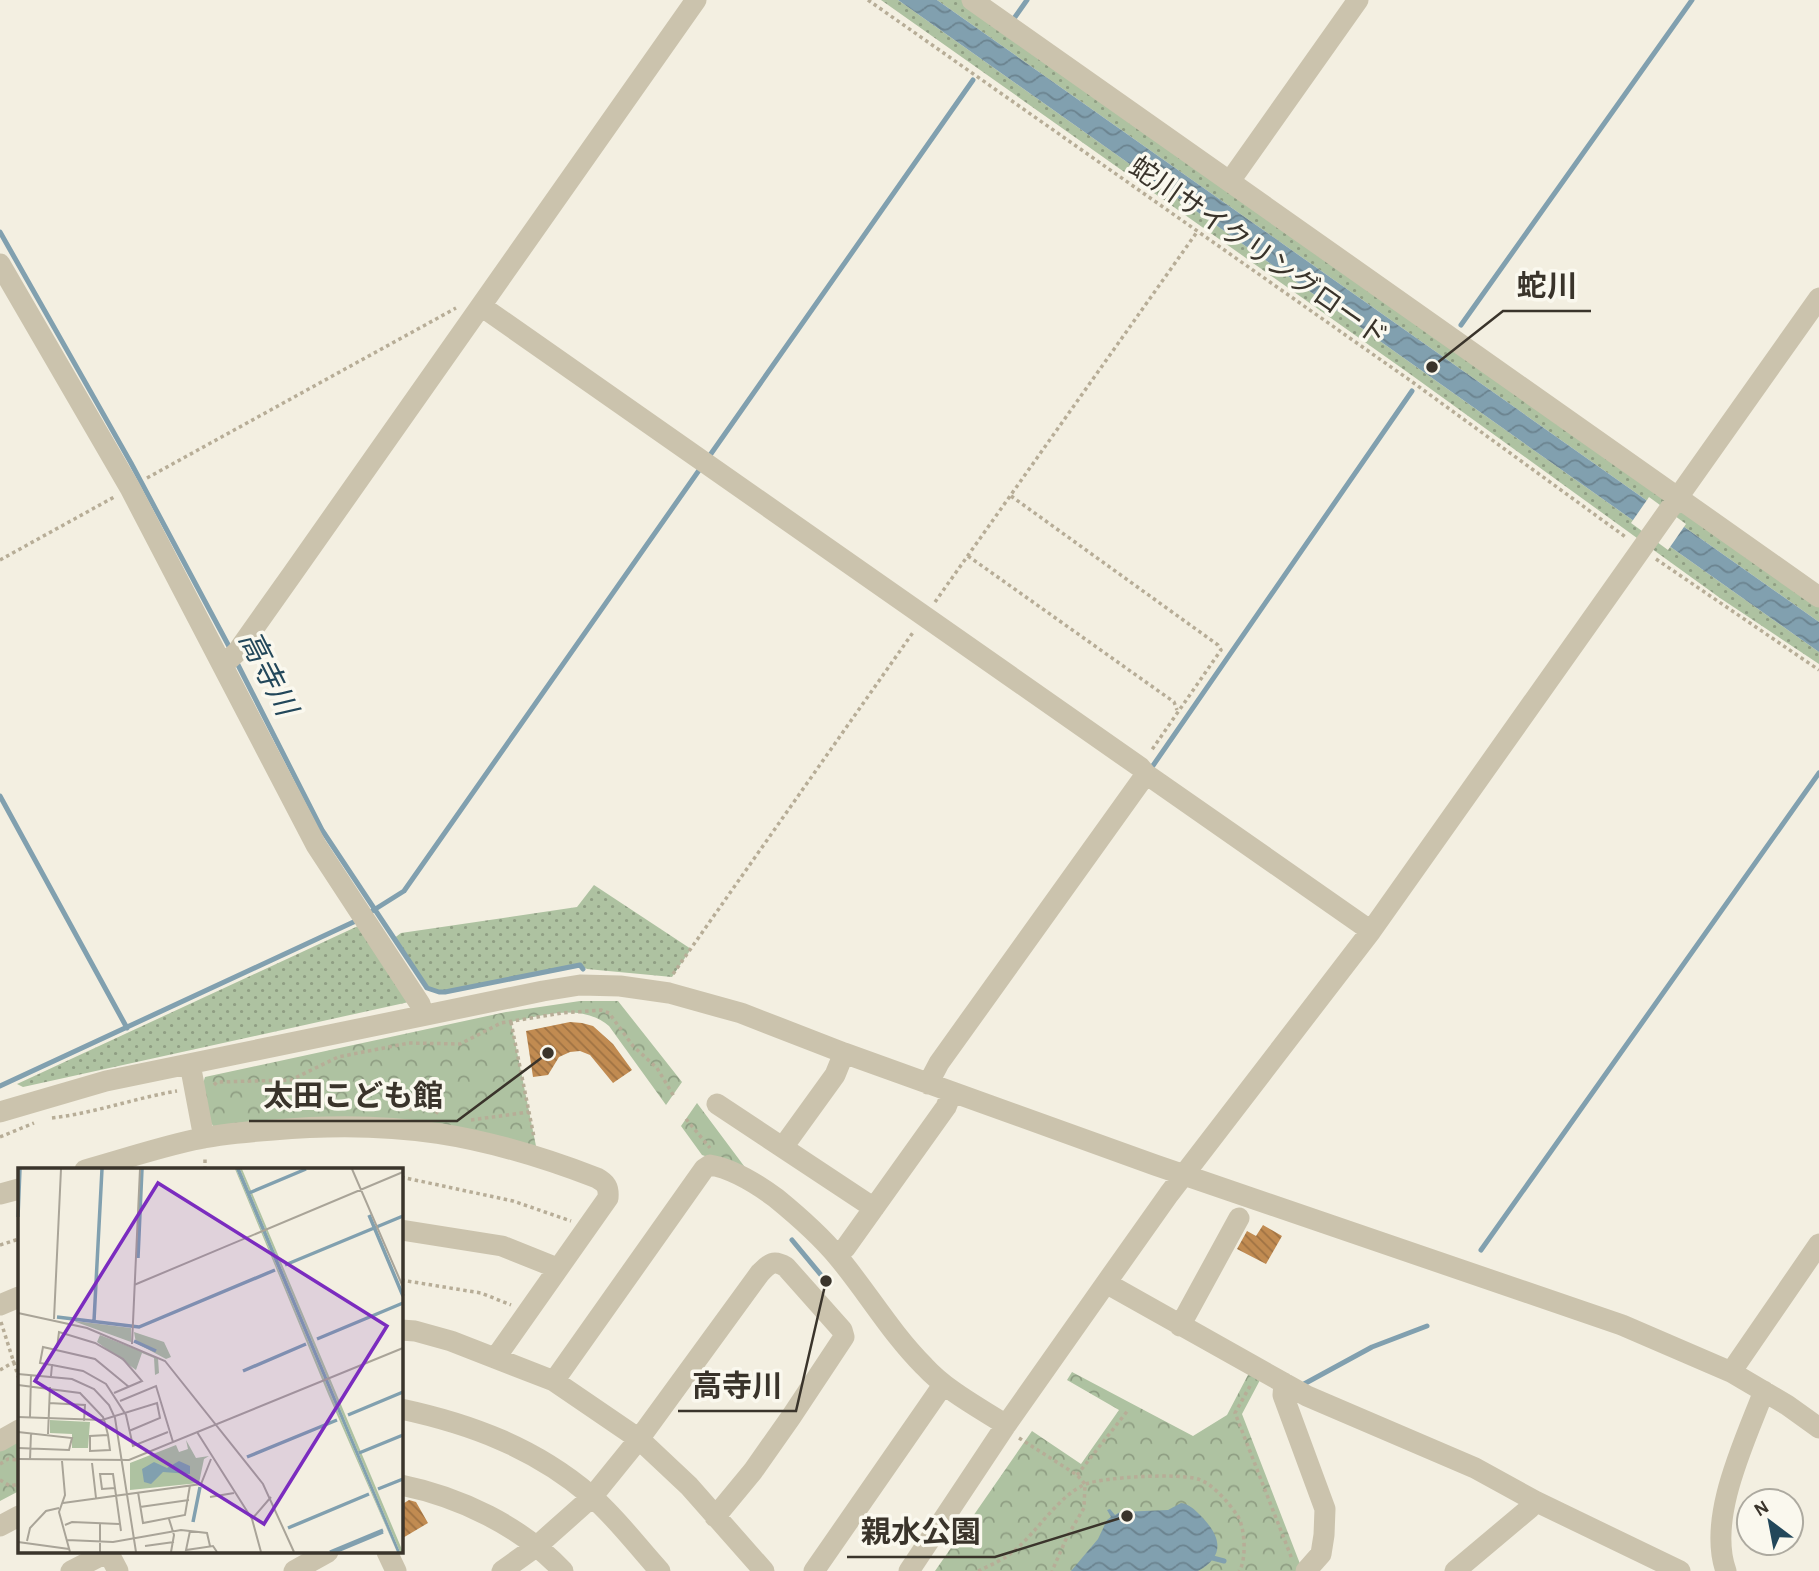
<svg xmlns="http://www.w3.org/2000/svg" width="1819" height="1571" font-family="'Alegreya Sans','Noto Sans JP',sans-serif">
<style>
.grass{fill:url(#grass-dots)}
.forest{fill:url(#forest-crowns)}
.water{fill:url(#water-waves)}
.pier{fill:#f3efe1}
.lines{fill:none;stroke-linecap:round;stroke-linejoin:round}
.stream{stroke:#81a0af;stroke-width:5}
.building{fill:url(#building-back-hatch)}
.path{stroke:#b7ad97;stroke-width:3.5;stroke-dasharray:3.5 3.5;stroke-linecap:butt}
.minor{stroke:#cbc3ad;stroke-width:21}
.labels{text-anchor:middle;stroke-width:7;stroke-linejoin:round;paint-order:stroke}
.street-label{font-size:28px;fill:#3a342b;stroke:#faf8ee}
.water-label{font-size:30px;font-style:italic;fill:#22475a;stroke:#faf8ee}
.inset-river{fill:none;stroke:#81a0af;stroke-width:3.5}
.inset-road{fill:none;stroke:#a9a498;stroke-width:2}
.view{fill:#7b2cbf;fill-opacity:0.15;stroke:#7b2cbf;stroke-width:3.5}
.inset-edge{fill:none;stroke:#3a342b;stroke-width:3.5}
.leader{fill:none;stroke:#3a342b;stroke-width:2.5}
.callout-dot{fill:#3a342b;stroke:#faf8ee;stroke-width:2.5}
.callout-label{font-size:30px;text-anchor:middle;font-weight:bold;fill:#3a342b;stroke:#faf8ee;stroke-width:7;stroke-linejoin:round;paint-order:stroke}
</style>
<defs>
<pattern id="grass-dots" width="8" height="8" patternUnits="userSpaceOnUse" patternTransform="scale(1.75)"><rect width="8" height="8" fill="#aec2a1"/><path d="M2 2h.1M6 6h.1" fill="none" stroke="#8f9e83" stroke-width="1.8" stroke-linecap="round"/></pattern>
<pattern id="forest-crowns" width="20" height="18" patternUnits="userSpaceOnUse" patternTransform="scale(1.75)"><rect width="20" height="18" fill="#aec2a1"/><path d="M2 6a3 3 0 1 1 6 0M12 15a3 3 0 1 1 6 0" fill="none" stroke="#8f9e83"/></pattern>
<pattern id="water-waves" width="16" height="10" patternUnits="userSpaceOnUse" patternTransform="scale(1.75)"><rect width="16" height="10" fill="#81a0af"/><path d="M0 5q4-4 8 0t8 0" fill="none" stroke="#6b838f"/></pattern>
<pattern id="building-back-hatch" width="6" height="6" patternUnits="userSpaceOnUse" patternTransform="scale(1.75)"><rect width="6" height="6" fill="#c18b51"/><path d="M-1 5l2 2M0 0l6 6M5-1l2 2" fill="none" stroke="#9e7243"/></pattern>
</defs>
<rect width="100%" height="100%" fill="#f3efe1"/>
<path class="grass" d="M881,0H898L1819,652V664L1720,598L1410,374Z
M937,0H962L1819,605V622Z
M594,885L691,949L672,977L587,969L580,965L439,992L427,988L422,983L393,939L401,933L577,907Z
M358,926L409,1002L23,1087L17,1084Z"/>
<path class="forest" d="M580,1001H618L682,1082L666,1105L609,1026C582,1003 543,1015 511,1022L536,1146L214,1127L211,1123L202,1087L205,1077L506,1012Z
M697,1103L747,1170L702,1155L681,1126Z
M1072,1372L1193,1436L1227,1415L1249,1373L1260,1380L1242,1414L1302,1569L1300,1571H935L1032,1431L1081,1464L1119,1410L1067,1380Z
M19,1438V1491L0,1501V1449Z"/>
<path class="water" d="M898,0H937L1819,622V652Z
M1181,1503C1189,1504 1194,1509 1200,1515C1220,1535 1227,1555 1198,1571H1071L1098,1539L1107,1520L1111,1517L1107,1510L1110,1509L1115,1515L1120,1512L1168,1510Z"/>
<path class="pier" d="M1649,497L1686,524L1668,550L1631,523Z"/>
<g class="lines">
<path class="stream" d="M1015,17L1027,0
M0,232L131,463L232,652
M1461,325L1692,0
M708,458L973,80
M236,661L322,830L427,988L439,992H445L580,965L583,969
M1152,767L1412,391
M0,796L127,1028
M369,913L404,891L702,466
M0,1086L360,919
M792,1240L826,1281
M1481,1250L1819,773
M1304,1384L1372,1347L1427,1326
M1209,1557L1224,1561"/>
</g>
<path class="building" d="M570,1022L582,1023L593,1026L613,1044L632,1070L613,1083L590,1055L580,1051L570,1052L559,1057L548,1075L533,1077L526,1031Z
M1263,1225L1282,1236L1266,1264L1237,1249L1247,1231L1256,1236Z
M409,1500L416,1502L428,1523L401,1539V1505Z"/>
<g class="lines">
<path class="path" d="M868,0L1411,381L1627,538
M147,478L456,308
M1011,496L1218,645L1221,650L1151,751
M968,556L1174,702L1177,710
M1656,559L1819,670
M0,560L116,496
M935,602L1197,232
M673,974L914,631
M511,1022L534,1137
M214,1085L217,1082L291,1080L338,1057L409,1043L460,1044L501,1023L562,1013L601,1010L609,1013L633,1046L657,1068L675,1098
M289,1109L302,1106L315,1108
M409,1110C421,1103 429,1108 440,1114
M52,1118C95,1113 135,1098 177,1091
M686,1119L710,1148
M471,1120L529,1112
M0,1137L34,1123
M205,1170V1157
M401,1177L513,1201L571,1221
M0,1245L19,1239
M401,1280L481,1293L511,1305
M1,1322L19,1379
M0,1370L19,1359
M1250,1386L1235,1413L1292,1559
M1019,1438L1077,1475L1085,1484L1084,1508L1067,1537L1052,1571
M0,1464L8,1459L19,1460
M1077,1475L1129,1409
M0,1480L10,1486L19,1484
M978,1571C991,1565 1005,1559 1015,1550C1037,1532 1059,1495 1086,1484C1104,1477 1179,1473 1198,1479C1213,1484 1228,1502 1237,1515C1245,1526 1247,1560 1239,1571"/>
<path class="minor" d="M972,0L1819,597
M1230,181L1358,0
M0,264L130,488L316,845L420,1004L423,1014
M481,306L1140,767L1146,774L1371,931
M223,665L237,652L293,573L696,0
M190,1064L204,1138
M928,1084L939,1063L1146,774
M717,1104L874,1208
M0,1112L106,1081L543,991L580,985L620,986L669,993L741,1013L844,1053L1155,1165L1622,1325L1731,1372L1787,1405L1819,1428
M783,1147L835,1075L844,1053
M85,1170C121,1160 157,1148 193,1140C219,1134 246,1132 273,1130C395,1119 483,1134 597,1178C606,1183 609,1187 608,1198L496,1357
M0,1194L19,1189
M401,1230L502,1246L557,1268
M837,1256L846,1247L946,1107L952,1092
M1106,1283L1307,1396L1475,1468L1535,1501L1680,1571
M0,1305L19,1297
M1180,1326L1239,1218
M401,1330L415,1331L451,1341L554,1381L639,1439L689,1486L764,1571
M1731,1372L1819,1244
M554,1381L704,1169L710,1165C734,1169 757,1184 776,1198C798,1216 820,1235 838,1257C868,1293 891,1333 924,1366C947,1391 978,1407 1006,1425
M1284,1383L1283,1395L1325,1509L1324,1535L1321,1554L1306,1571
M401,1409C471,1424 535,1448 590,1495C616,1517 637,1546 660,1571
M0,1441L19,1430
M401,1485C460,1497 521,1526 563,1571
M0,1526L19,1516
M108,1552L118,1571
M387,1552L396,1571
M71,1571L108,1552
M294,1571L328,1552
M502,1571L537,1546L592,1497L639,1439L760,1273C769,1264 773,1259 786,1267L842,1330L844,1337L791,1417L753,1471L715,1517
M814,1571L943,1385
M909,1571L1006,1425L1106,1283L1169,1194L1371,931L1819,298
M1455,1571L1530,1508L1535,1501
M1726,1571C1707,1518 1745,1441 1764,1391"/>
</g>
<g class="labels">
<g class="street-label">
<text transform="translate(1259 251) rotate(35)" y="10">蛇川サイクリングロード</text>
</g>
<g class="water-label">
<text transform="translate(268 673) rotate(63)" y="10">高寺川</text>
</g>
</g>
<g transform="translate(18 1168)">
<rect width="385" height="385" fill="#f3efe1"/>
<path d="M217,1H218L379,384L310,226ZM222,1H224L385,384H382ZM57,153L113,160V174L58,154ZM116,164L146,174L153,189L148,191L118,175Z" fill="#aec2a1"/>
<path d="M82,167L140,190L141,205L137,207L136,190L124,185L118,202L79,174ZM32,252L72,254L70,280H54V266L32,265ZM168,272L178,290L191,288L186,291L181,315L112,322V295L158,277L161,284L170,281Z" fill="#aec2a1"/>
<path d="M218,1H222L382,384H379ZM161,293L172,298V306L145,304L133,316L126,314L124,301L136,294L149,300Z" fill="#81a0af"/>
<path class="inset-river" d="M231,25L288,1M351,47L385,128M0,49L2,1M120,90L124,1M267,97L385,48M39,149L121,159L257,102M76,153L84,1M299,171L385,135M116,173L138,183M225,203L288,176M330,247L385,224M341,285L385,267M229,289L319,252M360,321L385,311M175,354L182,319M270,360L351,326M312,384L365,362M317,384L365,364"/>
<path class="inset-road" d="M334,1L385,119M116,117L385,4M0,145L69,160L147,193L245,316L276,384M36,151L43,1M114,176L122,1M39,180L41,164L77,175L105,191L124,213L96,225M34,197L65,203L88,216L108,247L115,278L150,264M0,206L54,211L76,221L91,237L97,250L118,384M33,208L34,197L22,195L25,179L77,191L111,219M0,217L62,225L85,249L87,255L90,267L92,282L72,283V268L90,267M102,233L138,218L155,274M31,235L67,237L66,253M0,249L84,252L139,235L142,250L111,263M12,249L13,207M0,264L54,270L51,282L0,280M179,264L234,351M30,266L32,219M0,291L111,292L385,180M12,292L13,265M44,293L47,327L41,344L52,384M74,295L78,330M97,320L84,321L82,306H95L103,363M120,324L125,355L167,347L172,317M192,329L216,325M45,335L183,316L193,291M122,339L171,332M151,351L156,367L153,384M82,355V384M47,357L54,354L101,356M172,363L168,382L195,378L199,384M49,372L95,374L163,362L189,365L192,378M9,373L12,360L28,343L41,340M0,374L51,381M127,378L156,374M243,384L234,351L253,329"/>
<path class="view" d="M140,15L369,158L246,356L17,213Z"/>
<rect width="385" height="385" class="inset-edge"/>
</g>
<path class="leader" d="M1432 367L1503 311H1591M548 1053L457 1121H249M826 1281L796 1411H678M1127 1516L995 1557H847"/>
<g class="callout-dot">
<circle cx="1432" cy="367" r="7"/>
<circle cx="548" cy="1053" r="7"/>
<circle cx="826" cy="1281" r="7"/>
<circle cx="1127" cy="1516" r="7"/>
</g>
<g class="callout-label">
<text x="1547" y="296">蛇川</text>
<text x="353" y="1106">太田こども館</text>
<text x="737" y="1396">高寺川</text>
<text x="921" y="1542">親水公園</text>
</g>
<g transform="translate(1770 1522) rotate(328)"><circle r="33" fill="#faf8ee" stroke="#adaaa0" stroke-width="2"/>
<path d="M0-5L12 26L0 18L-12 26Z" fill="#22475a"/>
<text y="-10" font-size="19" font-weight="bold" text-anchor="middle" fill="#3a342b">N</text>
</g>
</svg>
